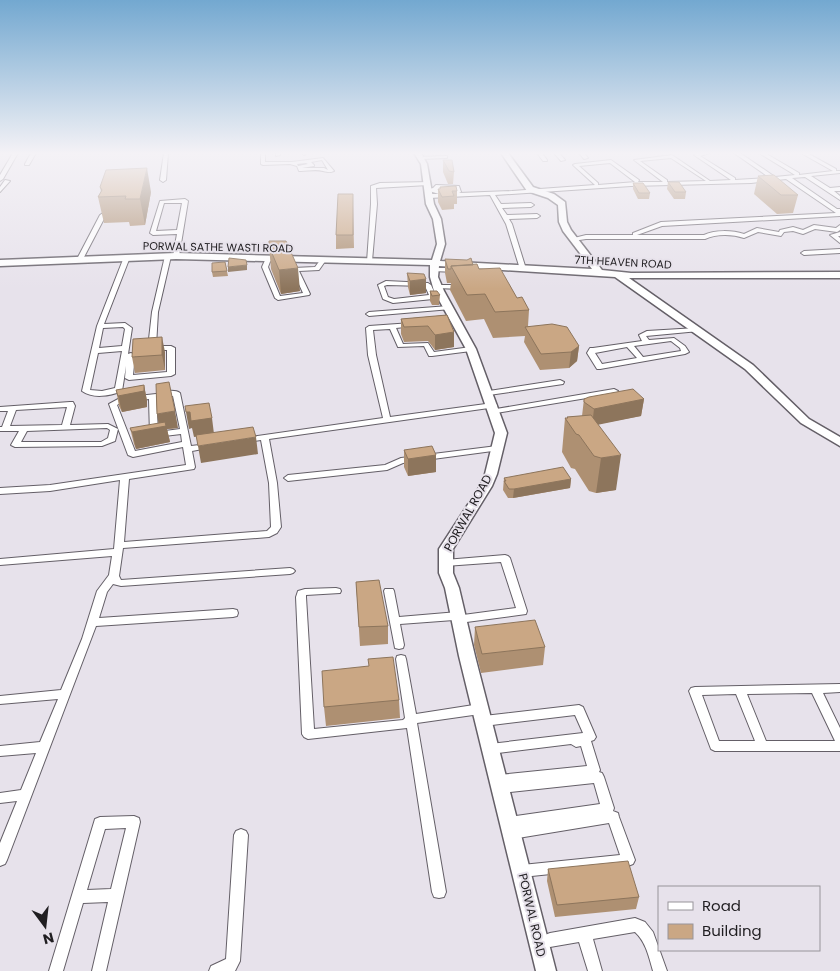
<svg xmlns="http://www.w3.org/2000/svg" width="840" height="971" font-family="Poppins,sans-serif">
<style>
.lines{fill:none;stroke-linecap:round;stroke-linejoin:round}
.street-casing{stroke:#645f67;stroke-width:2}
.secondary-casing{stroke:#645f67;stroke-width:3}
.street{fill:#fff;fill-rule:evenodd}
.secondary{fill:#fff;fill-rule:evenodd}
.wall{fill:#ae9072}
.shaded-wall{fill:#8d755c}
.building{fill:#caa784;stroke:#8d755c}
.labels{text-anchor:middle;stroke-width:4;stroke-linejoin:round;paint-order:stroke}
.far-street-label{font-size:11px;fill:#201e21;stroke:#e7e2eb}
.street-label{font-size:12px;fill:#201e21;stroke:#e7e2eb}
</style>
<rect width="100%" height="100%" fill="#e7e2eb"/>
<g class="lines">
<defs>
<path id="street" d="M13,153H18L3,179L0,181V175Z
M31,153H36L29,165H25V164Z
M164,153H168L166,180L163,182L160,180Z
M261,153H265V162H292L323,158L334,171C329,173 328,172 323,171C316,169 307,171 301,171H299L297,166L290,164L263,165L261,164ZM322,160L328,170L324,168H302L314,166V165L311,162ZM306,163L308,164L298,166L297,164Z
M276,153H280V155L276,156Z
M302,153H306V154L304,155Z
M537,153H542L547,160V161H543Z
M554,153H559L565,160L561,161Z
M579,153H584L588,158L584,159Z
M710,153L700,156L735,178V180L770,178L734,153H740L775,177L795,175L759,153H765L799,173V175L833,171L801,153H807L836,169V171H840V173L811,176L830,188L840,187V191H834L840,196V200L805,177L792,178L837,209H840V216L662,226L637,235H704C714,230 732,230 744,234L757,228L779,232L780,230L793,227L803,230L814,225L836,228L840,225V230L837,232L815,229L803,234L793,231L784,232L781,236L758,232L744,238C732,234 716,234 705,239H586L573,241L570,239L586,235H633V233L661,222L836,213L786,179L751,183L631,186L495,195L501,204L531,203L534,205L531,207L502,208L507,215L537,214L540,216L537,218L509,219L512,224L526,269L523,271L520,269L506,224L490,195L429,198L426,196L429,194H454H439L426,190L433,188L436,185L459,186L461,192L459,193L512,191L595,185L573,165L575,164L611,160L639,180L638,182H663L634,160L672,155L710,181L731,180L694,155L697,153ZM671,158L706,181L667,182V180L640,161ZM610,163L635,182H636L598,185V183L579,166ZM439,189H455V190H440Z
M445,156H447V158L420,159L418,158L420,157Z
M5,180L10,181L0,192V187Z
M430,182V184L428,185L376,188L377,204L372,261L367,262L371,204V186L380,183Z
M185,199L188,201L179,256L176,258L173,256L177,234L153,235L150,233L160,201ZM164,203H182L177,230L156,231Z
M103,213L106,215L83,259L78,260L77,259L100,215Z
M840,232V236H838L840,238V243L830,235Z
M840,249V253L804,255L801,253L804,251Z
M168,254L171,256L158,312L156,346H171L175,348V374L171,376L129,380L125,378L126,366L122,391C110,396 93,399 82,391L97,326L124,257L127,255L130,257L104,324L125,323L132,328L128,354L131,353L135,355L133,375L167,372V350H152L148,348L152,312L165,256ZM123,327L125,329L122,346L99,348L103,328ZM122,351L115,388L102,391L90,390L98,353Z
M266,258L271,259L268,267L280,296L303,293L292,269L293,268L315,267L321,259L326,260L319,270L299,271L310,294L309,295L278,300L275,298L262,267Z
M434,268H457L460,270L457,272L432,271V269Z
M386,281L428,283L431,285L435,294H439L442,296L433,299L393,303L383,299L378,285ZM387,285L425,286L429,295L394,299L388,297L384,286Z
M438,285H462L465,287L462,289L436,288L435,287Z
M449,306L451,307V309L369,316L366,314L369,312Z
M412,323L415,325L414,326L396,328L403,344L428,343L434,352L471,347L475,349L471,351L432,356H429L424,346L398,347L390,329L373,330L376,355L390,417L493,403L497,405L496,407L269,439L277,483L281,527L277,533L269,537L123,548L119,576L121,580L290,568L293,569L295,571L293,573L290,574L121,586L113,584L107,592L99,618L233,609L237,610L238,613L237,616L233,617L96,626L7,860L5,864L0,866V843L17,801L0,803V793L21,790L36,753L0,756V746L40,742L58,699L0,704V696L61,690L82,639L97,591L109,575L112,556L0,565V559L114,549L120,480L50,491L0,494V488L50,485L186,465L183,447L133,457L128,455L109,404L120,398L156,394L158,432L180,429L173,396L160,397L156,395C161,391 175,389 180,393L191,446L208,444L212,446L208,448L192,451L195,467L194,469L129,479L124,542L267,531L271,527L269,483L261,440L246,442L242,440L243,438L383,418L368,355L366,328L369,326ZM149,399L150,435L151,437H156L181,434L182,442L135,451L117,405L122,402Z
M697,328L699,329V331L646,336L649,340L674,338L685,346L689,352L685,354L600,369H597L587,353L590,348H593L642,341L639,335L647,331ZM671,341L680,348L681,351L643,357L634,346ZM627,347L637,358L602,364L595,353Z
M560,380L564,382L563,384L489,395L485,393L489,391Z
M614,389L618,391L617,393L496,413L492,411L496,409Z
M70,402H73L75,406L70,425L108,424L118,429L115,441L102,446L15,447L11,445L19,431H0V427H2L8,411H0V407ZM67,407L62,425L10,426L16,410ZM107,428L110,430L108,438L101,442H21L27,431Z
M497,446L501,448L500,450L403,463L387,470L288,481L284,478L288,475L385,465L401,458Z
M505,555L508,556L510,558L527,611L526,614L459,623L454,620L400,624L404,645L403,648L399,649L395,648L384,591L385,589H393L394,591L399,617L458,612L463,615L516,608L501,562L445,566L442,565L440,563L442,561L445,560Z
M336,588L340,589L341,591L340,593L306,595V597L314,729L403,720L405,718L396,659L397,656L401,655L405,656L406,659L416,714L480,704L484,706L486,709L484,712L480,714L417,723L446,892L444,897L439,898L434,897L432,892L407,728L308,739L304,737L302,734L296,597L298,591L305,589Z
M840,684V692L823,693L840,728V751H715L711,749L689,691L691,688L695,687ZM812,693L835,741H766L747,694ZM736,694L755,741H719L702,695Z
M579,705L583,707L596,737L594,740L591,741L600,770L599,772L602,773L604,777L614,808L613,811L618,813L619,817L635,860L633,864L628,866L522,877L517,875L515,871L517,867L522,865L620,855L609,823L512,839L507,837L506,833L508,829L504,827L503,823L504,819L509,817L600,804L594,783L501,793L497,792L495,788L497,784L493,780L495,776L499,775L587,766L581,746L576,747L571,744L490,754L486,752L484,749L486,746L490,744L583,733L575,715L484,726L480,724L478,721L480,718L484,716Z
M134,816L139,818L140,822L106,971H92L108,902L83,903L63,971H49L95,819L100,817ZM126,828L111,889L87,890L105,829Z
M241,829L246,831L248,835L240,961L235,971H209L211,966L226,959L234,835L236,831Z
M635,918L645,922L653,932L667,971H653C649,957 646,942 635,932L593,939L602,971H588L579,942L550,947L545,945L543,940L545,935L550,933Z"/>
<path id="secondary" d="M414,153H421L427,164L434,204L441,219L445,244L440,261L592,269L563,231L559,222L558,205L548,198L527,191L501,153H508L533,187L554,194L565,202L567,222L571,230L602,270L631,273L840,272V278H629L753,365L809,419L840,437V446L801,423L745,369L615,277L439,266L438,277L444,291L476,349L507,433L497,474L492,486L453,549V573L459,588L475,656L556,971H536L459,656L445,588L439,573V549L480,486L485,474L495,433L466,349L434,291L430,277V265L176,259L0,266V260L176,253L432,260L437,244L433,219L426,204L421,164Z"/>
</defs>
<use href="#street" class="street-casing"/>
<use href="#secondary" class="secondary-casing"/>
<use href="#street" class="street"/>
<use href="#secondary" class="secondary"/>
</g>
<path class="wall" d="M443,160L454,172L453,184H448L443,172Z
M758,176L798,195L793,213L777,214L754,194Z
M668,182L686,192L685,199H674L667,189Z
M633,183L650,193L649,199H638L633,189Z
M100,187L151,192L145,225L130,226L129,222L104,223L98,197L101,192Z
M438,189L457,191V204H454V209L442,210L438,202Z
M353,206L354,248L336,249V235Z
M269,246L300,291L281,294L271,269Z
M445,259L473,265L517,298L529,310L528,326L579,346L577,361L569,368L540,370L524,342L525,336L493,338L484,319L466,321L450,290L451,283H447L445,273Z
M225,262L228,276L213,277L212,272Z
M407,273L426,279V293L410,295L408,287Z
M430,291L440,295L439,305H432L430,301Z
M447,315L454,347L435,350L428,341L404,342L401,334V319Z
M165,352V370L135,373L132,357Z
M144,385L147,401V407L122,412L119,406L116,390Z
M584,399H644L641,416L598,424L616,490L596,493L589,491L575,469L571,468L562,452L565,418H567V417L582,416Z
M130,428H178L167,429L170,442L136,449L134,444Z
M404,450L436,455V472L408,476L404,467Z
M504,478L571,479L570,488L513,498H508L503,490Z
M356,582L388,626V644L360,646Z
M475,627L545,647L543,665L481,673L474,645Z
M368,666L399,700L400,718L326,726L324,707Z
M548,869L639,897L636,909L555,917L547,881Z"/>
<path class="shaded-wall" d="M147,168L151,192L145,225L140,199Z
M247,265V270L228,272V267Z
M298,268L300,291L281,294L279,270Z
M426,279V293L410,295V281Z
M454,332V347L435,350V335Z
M162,337L165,352V370L162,355Z
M579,346L577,361L569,368L571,352Z
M144,385L147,401V407L122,412L118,396Z
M644,399L641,416L592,426L594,409Z
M175,411L178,428L167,429L170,442L136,449L132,432L159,427L157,414Z
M186,412H190L212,418L214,434L194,437L192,428L189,429Z
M256,437L258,454L201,463L198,446Z
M436,455V472L408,476V459Z
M621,455L616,490L596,493L601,458Z
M571,479L570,488L513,498L514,489Z"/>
<path class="building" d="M443,160H452L454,172L449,171Z
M147,168L140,199H125L126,196L98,197L102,190L100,187L106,170Z
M774,175L798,195H781L758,176Z
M668,182H679L686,192H675Z
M633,183H643L650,193H639Z
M456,186L457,191H452L454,196L442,197L438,189H440V187Z
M338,194H353V235H336Z
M269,241H286L298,268L279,270L269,246Z
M229,258L246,260L247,265L228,267Z
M471,258L473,265L451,266V269H448L445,259L467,260Z
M225,262L227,271L212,272V263Z
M477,264L479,269L500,268L517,298L522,297L529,310L495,312L485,294L467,295L451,266Z
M407,273L424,274L426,279L410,281Z
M430,291H437L440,295L432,296Z
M447,315L454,332L435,335L428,326L404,327L401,319Z
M552,324L567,327L579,346L571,352L541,354L525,327Z
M162,337V355L132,357L133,339Z
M169,382L175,411L157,414L156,384Z
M144,385V391L118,396L116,390Z
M633,389L644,399L594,409L584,402V399L589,397Z
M209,403L212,418L191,421L190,412H186L185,406Z
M591,415L621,455L601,458L594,456L579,435L576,434L565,418H568L567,417Z
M165,422L166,426L132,432L130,428Z
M253,427L256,437L198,446L196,435Z
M432,446L436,455L408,459L404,450Z
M563,467L571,479L514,489H509L504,481H506L504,478Z
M379,580L388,626L359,627L356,582Z
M535,620L545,647L482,654L475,627Z
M393,657L399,700L324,707L322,671L369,666L368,659Z
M628,861L639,897L557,905L548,869Z"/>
<linearGradient id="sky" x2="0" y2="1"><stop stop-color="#73a8d0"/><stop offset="0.53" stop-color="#f4f2f6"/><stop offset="1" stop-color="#f4f2f6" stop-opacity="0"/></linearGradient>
<rect width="840" height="289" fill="url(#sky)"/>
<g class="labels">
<g class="far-street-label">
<text transform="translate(218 247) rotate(1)" y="4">PORWAL SATHE WASTI ROAD</text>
<text transform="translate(623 262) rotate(3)" y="4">7TH HEAVEN ROAD</text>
</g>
<g class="street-label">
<text transform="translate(468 513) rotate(-61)" y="4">PORWAL ROAD</text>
<text transform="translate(532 915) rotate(77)" y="4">PORWAL ROAD</text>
</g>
</g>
<rect x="658" y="886" width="162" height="65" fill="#e7e2eb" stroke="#97949a"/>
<rect x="668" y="902" width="25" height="8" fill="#ffffff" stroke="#97949a"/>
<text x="702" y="911" font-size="15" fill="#201e21">Road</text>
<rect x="668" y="924" width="25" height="15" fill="#caa784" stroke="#97949a"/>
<text x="702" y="936" font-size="15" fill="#201e21">Building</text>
<g transform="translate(45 926) rotate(165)" stroke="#e7e2eb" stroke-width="4" paint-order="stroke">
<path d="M0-4L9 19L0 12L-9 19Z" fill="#201e21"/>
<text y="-8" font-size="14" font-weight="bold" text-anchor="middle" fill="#201e21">N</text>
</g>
</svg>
